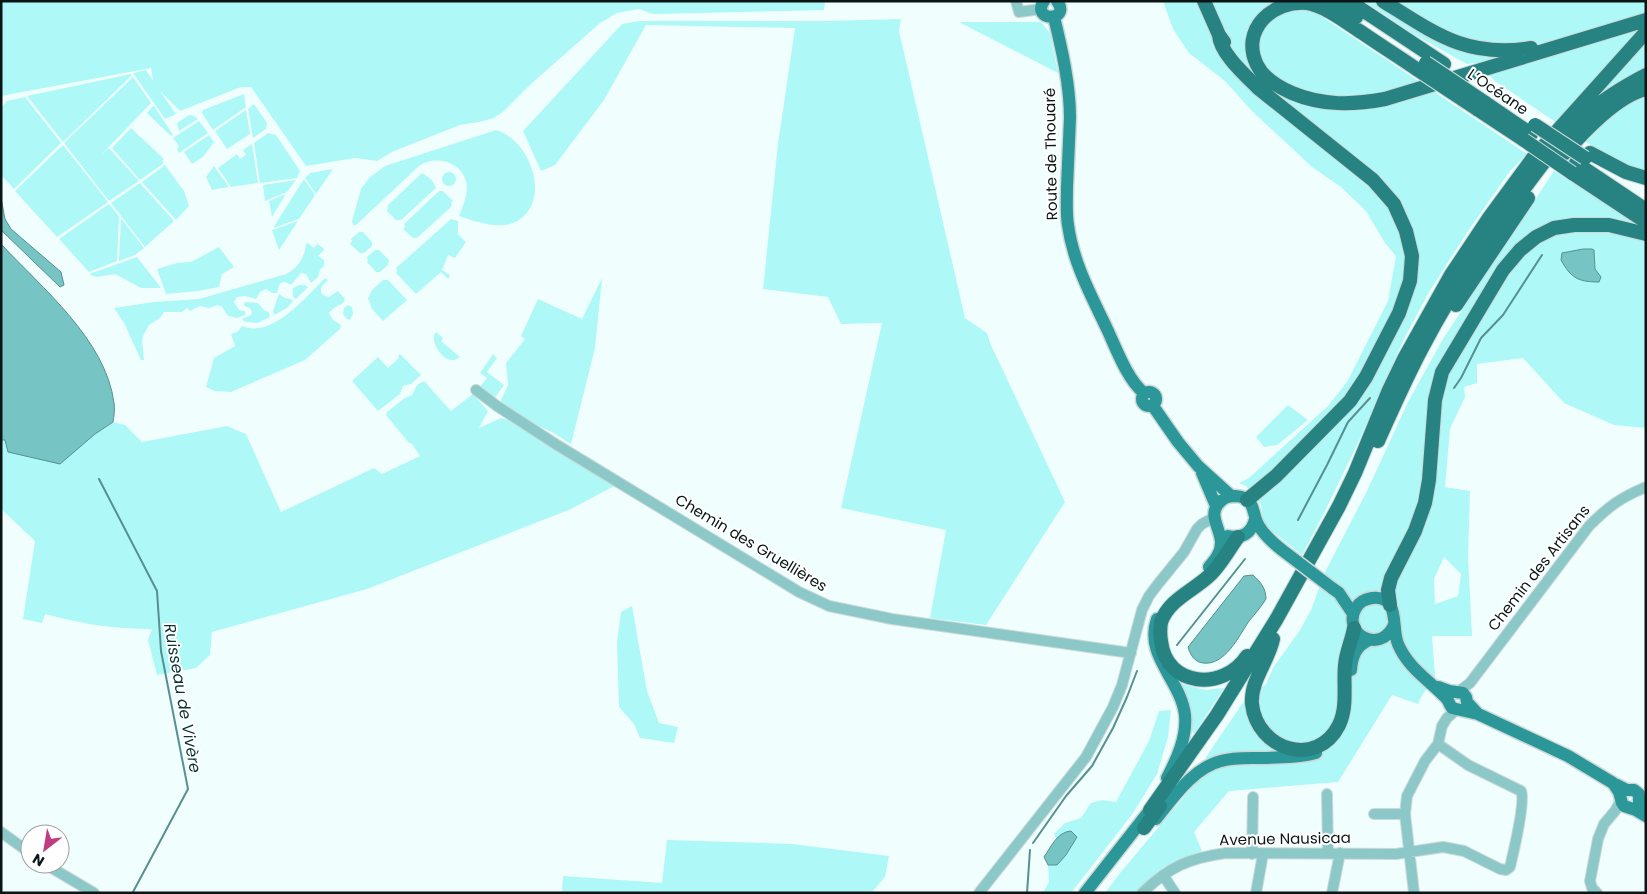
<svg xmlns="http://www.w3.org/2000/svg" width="1647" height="894" font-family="Poppins,sans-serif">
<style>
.green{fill:#aef8f7;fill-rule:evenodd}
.water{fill:#76c5c4;stroke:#569090}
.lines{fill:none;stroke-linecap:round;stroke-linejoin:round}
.stream{stroke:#569090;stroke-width:2}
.minor-casing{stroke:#ccd9d9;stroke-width:12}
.major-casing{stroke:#ccd9d9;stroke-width:15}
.highway-casing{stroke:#ccd9d9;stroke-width:16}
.minor{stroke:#8cc8c8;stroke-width:10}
.major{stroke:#2c9798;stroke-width:12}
.highway{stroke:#278282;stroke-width:14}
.major-bridge-casing{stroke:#ccd9d9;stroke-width:15;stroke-linecap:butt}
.highway-bridge-casing{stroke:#ccd9d9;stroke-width:16;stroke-linecap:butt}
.major-bridge{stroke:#2c9798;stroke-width:12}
.highway-bridge{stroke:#278282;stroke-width:14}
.labels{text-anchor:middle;stroke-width:4;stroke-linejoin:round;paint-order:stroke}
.street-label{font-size:15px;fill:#0a1616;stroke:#fff}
.water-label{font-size:16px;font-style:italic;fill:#0b3333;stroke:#fff}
</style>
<rect width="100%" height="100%" fill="#f1fefe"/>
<path class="green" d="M1,1H825L824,10L653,14L639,9L617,13L600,23L531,84L504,111L494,118L479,122L460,125L394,151L377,161L355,158L306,166L251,87H241L180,111L160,91L176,114L165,119L133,73L146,70L153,81L151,68L1,96Z
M1163,1H1310L1324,18L1527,154L1510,171L1468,231L1429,292L1403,341L1358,443L1323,515L1302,555L1268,528L1263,520L1261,505L1246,486L1239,483L1249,478L1328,406L1347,382L1388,301L1396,256L1385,243L1366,211L1341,187L1312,167L1252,111L1225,81L1189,53L1173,29Z
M1364,1H1646V171L1623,163L1602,152L1557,123L1495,81L1477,63L1467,64L1415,35Z
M901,19L899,31L965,318L987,333L990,343L1065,502L986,625L930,618L946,530L841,508L882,323L841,324L828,297L763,289L778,144L795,28L646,25L604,100L555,165L541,171L523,131L622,24L639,21H823Z
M959,22H1041L1050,33L1058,73Z
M131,74L132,75L63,142L27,96Z
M133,77L151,103L101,155L109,148L139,181L109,201L64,143Z
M244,94L246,107L213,130L202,113L203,110Z
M25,97L61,143L14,189L1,175V108L7,101Z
M254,104L267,123L266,129L253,138L248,109Z
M153,106H154L173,135L171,136L147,113Z
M246,110L250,134L227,149L215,131Z
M189,115L194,116L198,119L179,131L177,123Z
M199,121L208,133L179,153L177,149L179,146L173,138Z
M131,128L164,159L162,161L164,163L140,180L112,148Z
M496,130C529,139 552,197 519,220C503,231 476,222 459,216C463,206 469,192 466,181C460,161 435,155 419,166L356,225H353L352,221L361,189L369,178L385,166Z
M268,133L276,135L300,171L297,178L260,183L254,143Z
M209,135L214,142L203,157L192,164L184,152Z
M252,144L258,183L231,187L218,168L237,154L240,159L246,155L243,150Z
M63,145L108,202L57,237L15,191Z
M165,165L184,191L189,206L176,220L142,182Z
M214,166L229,187L212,190L206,177Z
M333,169L316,194L305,178L310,173Z
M1554,171L1636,224L1639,238L1646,241V428L1614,425L1564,403L1523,358L1477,364V383L1464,387L1465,397L1450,429L1445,487L1470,491L1468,556L1472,636H1432L1435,676L1421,697L1418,704L1392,695L1338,782L1229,791L1194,832L1202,851L1159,871L1138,893H1105L1120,873L1194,785L1204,776L1206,757L1242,704L1266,684L1273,668L1300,630L1311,610L1325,572L1367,491L1408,402L1443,339ZM1583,249H1592L1595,255V270L1598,273L1573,277L1565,266L1562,253ZM1444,557L1461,574L1458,596L1435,604L1434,579Z
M442 179a7 7 0 1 1 14 0a7 7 0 1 1-14 0Z
M422,173C430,178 432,179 436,188L401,220H396L387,211L388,207L387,206Z
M304,179L315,195L299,219L273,228Z
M296,180L287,192L265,201L263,185Z
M140,183L174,221L145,247L111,203Z
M439,191H443L453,201L451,203L452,206L417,238H413L403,229L405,227L404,224Z
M286,194L272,217L269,201Z
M109,204L119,216L117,261L89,272L59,239Z
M121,218L144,248L135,255L119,261Z
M451,219L458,221V234L466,242L455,258L448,255L442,270L450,275L448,279L441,272L416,294L396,273L397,271L396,268Z
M298,221L279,250L272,230Z
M359,232H363L372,242V246L364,253H360L350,244L352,241L351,239Z
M308,243L314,248L317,244L323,248L324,250L318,256L324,260V266L320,270L318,277L311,283L306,274L301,273L291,285L285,282L280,283L277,293H272L266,289L260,292L256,299L245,296L237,297L234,302L239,310L245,311V315L237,318L228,316L222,307L218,305L209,308L200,306L190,311L187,308L182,312H164L160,318L149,325L144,334L142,340L144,360H141L124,323L114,308L154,302L199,299L286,274C297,269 305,257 306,244Z
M219,247L234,267L222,274L219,287L198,291L166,294L157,269L177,263L191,262Z
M375,250H379L389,260L388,265L380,272H376L367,262L368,260L367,257Z
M137,257L161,288H141L115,274L96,277L89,274Z
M325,278L328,280C323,285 318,289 323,295L329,297L338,291L345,299L343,303L334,308L329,313L333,320L341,325L340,329L305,360L231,392L215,391L206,387L214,358L235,346L231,334L237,332L242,326C272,339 306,297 325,278Z
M602,278L595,348L571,444L552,432L527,421L501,404V400L508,385L506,363L525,339L521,336L538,299L582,319Z
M383,280H388L407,300L383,321L372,309L368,298L372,290Z
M299,285H305L308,287L296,299L293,297V288Z
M279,294L285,298L291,299L293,301L287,308L274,315L273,311Z
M247,302L258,303L264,310L269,312L270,317L258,323L245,322L242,319L251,315L252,312L250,308L244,306V303Z
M348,305L352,307L353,314L350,320L347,319L343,314L344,308Z
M436,332L443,338L441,341L460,357C448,368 432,347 434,335Z
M400,354L421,375L411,384L403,386L400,394L378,411L352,381L378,357L388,368L399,358L398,356Z
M493,354L497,358L487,372L504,385L494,399L479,388L487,378L480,373Z
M424,381L451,411L473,394L488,411L479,428L501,418L518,423L616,485L571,509L367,589L212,632L210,655L196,668L157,675L148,640L152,629C114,629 82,624 45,614L42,623L23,619L35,541L1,509V440L95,434L113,422L125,425L142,442L227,426L246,434L281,512L374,468L382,474L420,456L412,444L408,442L386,415L387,412L405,398L412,395L417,385Z
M1288,405L1308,420L1277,445L1264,447L1256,437Z
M632,606L647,691L659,723L678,727L674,743L640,738L634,724L619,707L617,642L621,612Z
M1182,684L1205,690L1224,688L1194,734L1191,730V706Z
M1171,710L1168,737L1157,774L1133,813L1071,893H1043L1049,882L1048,865H1057L1066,855L1077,837L1065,832L1056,839L1054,834L1065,823L1081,818L1091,803L1102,800L1116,802L1149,741L1159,711Z
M667,840L792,844L889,856L885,877L871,893H562L563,876L662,883Z"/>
<path class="water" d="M1,198L5,219L11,229L61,272L64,285L60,287L1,230Z
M1,244C42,288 106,340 114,403C115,409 114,416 113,422L95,434L60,464L8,452L5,440H1Z
M1583,249H1592L1594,250L1595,269L1601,277L1599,282C1578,282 1571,278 1561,260L1562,253Z
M1253,575C1261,582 1266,589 1266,599C1261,607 1255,614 1249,621C1239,636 1225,666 1203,663C1194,662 1190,654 1188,647L1244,576Z
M1071,831L1077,837L1066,855L1057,865H1048L1044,857C1051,847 1057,832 1071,831Z"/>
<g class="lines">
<path class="stream" d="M1454,388L1461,378L1481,338L1503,315L1542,255
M99,479L157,591L161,651L188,789L133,892
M1298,520L1327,465L1348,422L1370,398
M1177,645L1245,559
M1033,843L1066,796L1092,766L1113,728L1127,697L1137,671
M1027,893L1030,850"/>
<defs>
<path id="minor" d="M1016,1L1019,12L1041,9
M476,390L497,406L557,445L799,592L829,606L892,619L1131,653
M1458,692L1470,683L1589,526C1609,506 1620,498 1646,487
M1327,794L1328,854
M1374,814H1405
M1,832L30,853
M1252,854L1253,797
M45,864L94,893
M1163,875L1175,893
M979,893L1086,757L1113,707L1122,685L1142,610L1149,596L1158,584L1184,552L1197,529L1202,524L1213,518
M1142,893C1169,867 1189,858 1226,853L1396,854L1443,847L1464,851L1500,869L1506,870L1510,867C1513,854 1526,801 1521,791L1468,765L1438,744
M1256,893L1263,854
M1332,893L1340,853
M1414,893L1405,814L1407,796L1425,761L1438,744L1442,726L1447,718L1456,710
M1597,893L1592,888L1590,881L1598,839L1604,824L1615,811L1621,800"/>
<path id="major" d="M1044,1C1030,22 1072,22 1057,1
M1054,17C1062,50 1070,85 1070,118C1069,141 1068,164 1067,187C1067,200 1066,213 1068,225C1073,263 1092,297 1108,331C1117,351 1128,380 1144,393
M1142 399a7 7 0 1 1 14 0a7 7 0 1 1-14 0Z
M1153,406L1178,442L1198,466L1231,496
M1202,473L1216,506
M1228,536C1242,539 1252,533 1255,519
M1209,567C1215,560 1221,553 1221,543C1221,528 1206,514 1221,501C1225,497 1230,496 1235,496C1257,497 1251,514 1259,526C1265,536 1273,543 1282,550
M1332,588L1339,593L1353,614
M1157,619C1144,656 1181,680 1185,715C1187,737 1177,759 1167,778
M1394,625C1380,656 1341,633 1356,608C1359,602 1365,599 1372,598C1401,595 1391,628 1398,644C1408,668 1429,680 1446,698C1449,701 1449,704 1452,708L1478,714L1568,756L1613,783L1627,790H1634L1639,794V802L1644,814
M1351,670C1352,656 1356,646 1369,640
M1438,687L1449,691L1463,693L1466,697L1467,702L1478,714
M1613,783L1619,792L1622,803L1624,806L1636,810L1646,816
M1156,819C1173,798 1193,768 1221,761C1234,757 1249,758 1263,758C1281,757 1299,758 1316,753
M1085,893L1147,814"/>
<path id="highway" d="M1204,1L1219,35L1224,42
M1332,1L1356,17
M1349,1L1444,64
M1383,1C1436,34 1466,58 1531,48
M1219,35C1220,53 1245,75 1258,88L1373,180L1394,204L1406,231L1412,256L1410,281L1399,313L1366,377L1350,401L1276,476L1247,500
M1418,70C1399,57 1380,45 1361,32C1344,21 1327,7 1307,3C1272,0 1240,30 1257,65C1264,79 1278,87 1292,93C1323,106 1353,105 1385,99L1646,20
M1484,102L1531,134
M1477,109L1524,140
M1565,153C1583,132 1618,95 1646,89
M1590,153L1626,172L1646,178
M1576,163L1646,210
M1572,173L1646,222
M1456,305L1528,198
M1378,441C1392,410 1406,378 1422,348C1450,294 1484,243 1520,194C1540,167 1561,138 1586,115C1603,99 1625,86 1646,75
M1238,537C1229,549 1222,563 1211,574C1195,590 1169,599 1161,622C1160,628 1160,635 1161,641C1166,688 1224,691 1247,656
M1390,605L1388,590L1391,578L1415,531L1425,503L1429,480L1435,400L1442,372L1503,270L1520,250L1536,237L1554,228L1574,225H1609L1646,234
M1273,639C1269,660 1250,681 1252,704C1257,750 1317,769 1339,725C1348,706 1343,685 1345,665C1346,652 1352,640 1354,628
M1150,810L1217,715L1276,620L1339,506L1355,473L1389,390L1404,359L1451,275L1489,218L1533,158L1646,32
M1144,828L1160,806"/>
</defs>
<use href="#minor" class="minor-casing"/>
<use href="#major" class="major-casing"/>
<use href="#highway" class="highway-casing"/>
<use href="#minor" class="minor"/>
<use href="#major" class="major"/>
<use href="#highway" class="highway"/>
<defs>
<path id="major-bridge" d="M1282,550L1332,588"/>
<path id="highway-bridge" d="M1426,63L1484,102
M1418,70L1477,109
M1535,125L1585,158
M1524,140L1572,173"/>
</defs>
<use href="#major-bridge" class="major-bridge-casing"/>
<use href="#highway-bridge" class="highway-bridge-casing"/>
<use href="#major-bridge" class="major-bridge"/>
<use href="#highway-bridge" class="highway-bridge"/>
</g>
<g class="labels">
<g class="street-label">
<text transform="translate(1498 92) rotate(34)" y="5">L’Océane</text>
<text transform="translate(1051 154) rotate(-91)" y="5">Route de Thouaré</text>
<text transform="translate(751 543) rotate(31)" y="5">Chemin des Gruellières</text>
<text transform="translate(1539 568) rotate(-52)" y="5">Chemin des Artisans</text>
<text transform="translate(1285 839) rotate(-1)" y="5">Avenue Nausicaa</text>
</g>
<g class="water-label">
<text transform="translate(183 698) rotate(80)" y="6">Ruisseau de Vivère</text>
</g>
</g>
<rect width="1647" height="894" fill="none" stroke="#0a1616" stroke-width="5"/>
<g transform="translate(45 849) rotate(211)"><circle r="24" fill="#ffffff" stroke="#9da2a2"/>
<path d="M0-4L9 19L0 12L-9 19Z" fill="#c13c7f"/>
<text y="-8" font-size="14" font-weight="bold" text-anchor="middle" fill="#0a1616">N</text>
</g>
</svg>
